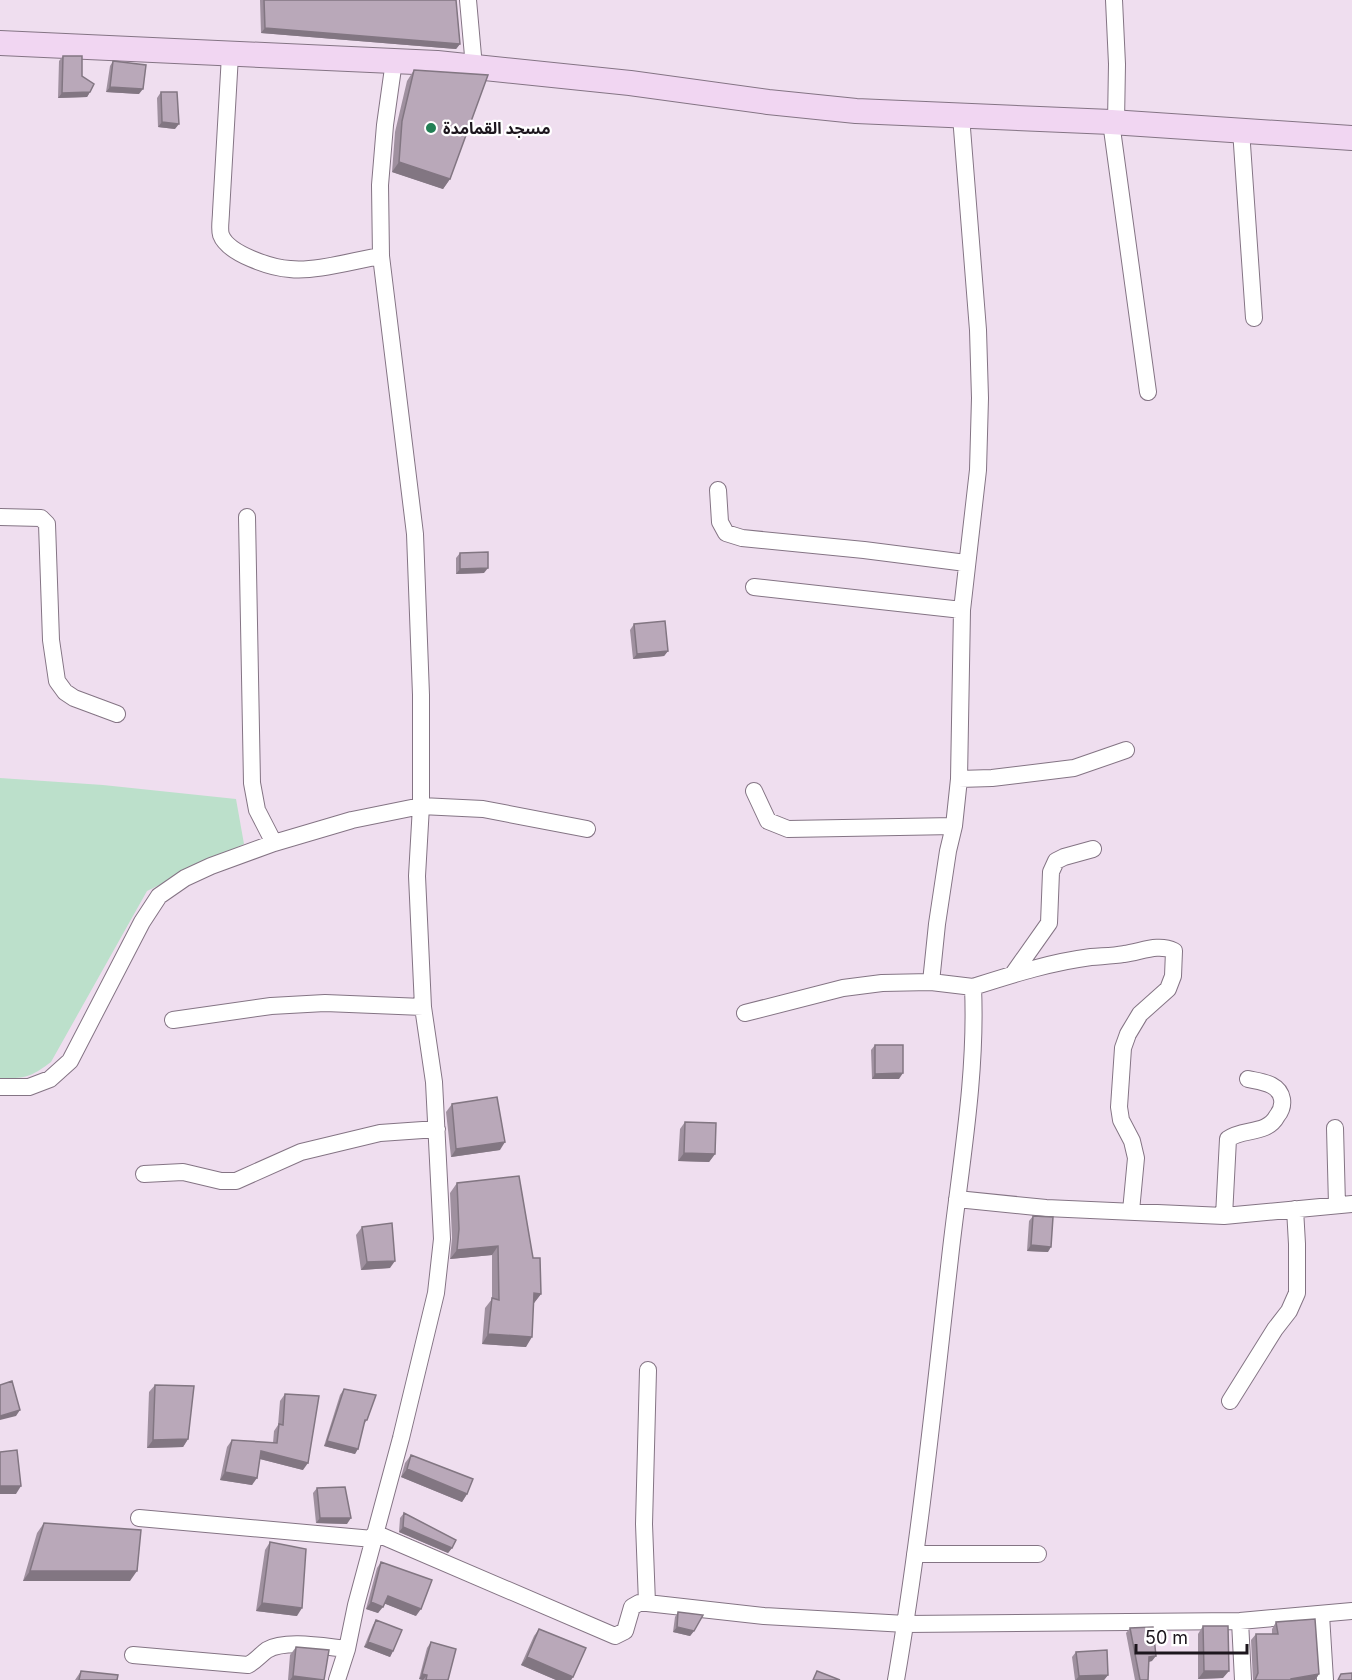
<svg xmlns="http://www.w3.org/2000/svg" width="1352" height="1680" font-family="Inter,'Noto Sans Arabic',sans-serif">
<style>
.green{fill:#bce0cb}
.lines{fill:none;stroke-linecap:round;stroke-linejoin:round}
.street-casing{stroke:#847484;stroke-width:18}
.secondary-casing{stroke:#847484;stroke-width:26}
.street{stroke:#fff;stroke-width:16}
.secondary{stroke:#f1d6f2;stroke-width:24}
.wall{fill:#9f909f}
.shaded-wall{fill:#827682}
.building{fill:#b9a8b9;stroke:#827682;stroke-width:1.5}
.poi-dot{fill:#227f55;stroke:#fff;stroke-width:2}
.labels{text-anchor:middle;stroke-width:4.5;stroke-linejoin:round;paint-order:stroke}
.poi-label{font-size:16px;font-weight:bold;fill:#1c161d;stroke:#fff;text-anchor:start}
</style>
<rect width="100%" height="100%" fill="#efdeef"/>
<path class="green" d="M0,778L103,785L236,799L244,844L147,891L51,1062C31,1077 25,1079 0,1078Z"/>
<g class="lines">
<defs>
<path id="street" d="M468,0L474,67
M1114,0L1117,64L1116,122
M230,55L221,212C221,219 219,229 221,235C228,254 272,268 290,269C316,272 355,260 381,256
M1111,122L1148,392
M1241,130L1254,318
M718,490L720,522L726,533L742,538L864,550L966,563
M0,517L41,518L47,524L51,640L57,681L65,692L74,698L117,714
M247,517L252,783L257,810L274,843
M754,587L962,610
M959,779L992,778L1074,768L1126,750
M754,791L768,821L788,829L954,826
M1013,974L1049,923L1051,872L1056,861L1064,857L1093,849
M973,987C1011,975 1051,962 1091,957C1102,956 1113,956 1124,954C1141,952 1158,943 1174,951L1173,976L1168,989L1140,1014L1128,1034L1123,1048L1119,1107L1121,1120L1132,1141L1136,1158L1131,1211
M745,1013L843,988L882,983L931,982
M173,1020L271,1006L325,1003L423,1007
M0,1087H29L50,1079L70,1061L142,922L159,896L185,878L211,866L274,843L352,820L421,806L483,809L587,829
M1335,1128L1337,1205
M144,1174L183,1172L221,1181H236L301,1152L380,1133L437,1129
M957,1199L1046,1208L1224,1216L1352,1204
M1224,1216L1228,1139C1243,1128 1267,1135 1277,1116C1281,1111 1283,1105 1282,1099C1279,1083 1261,1082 1248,1079
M648,1370L644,1524L647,1603L764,1616L906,1624L1240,1621L1352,1611
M1230,1401L1275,1329L1289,1311L1297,1293V1244L1295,1209
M139,1518L373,1539
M375,1533L615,1636L625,1631L632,1607L639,1603H647
M915,1554H1038
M1321,1615L1325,1680
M1240,1621L1243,1680
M133,1655L248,1665C256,1661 260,1655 267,1650C286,1639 326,1647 347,1649
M337,1680L347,1649L356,1605L401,1438L436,1293L442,1239L434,1082L423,1007L417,876L421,806V695L415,534L381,256L380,185L385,125L394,61
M896,1680C920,1540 934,1399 950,1258C960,1167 977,1078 973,987L931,982L937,924L948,851L954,826L959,779L962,610L978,470L980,398L978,330L961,116"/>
<path id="secondary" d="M0,43L437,63L630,83L768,102L856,111L1111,122L1352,138"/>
</defs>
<use href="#street" class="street-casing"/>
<use href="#secondary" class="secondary-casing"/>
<use href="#street" class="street"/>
<use href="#secondary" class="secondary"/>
</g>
<path class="wall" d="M260,0H456L460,44L456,49L261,33Z
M63,56L82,76L90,92L87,97L58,98L59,61Z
M113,61L139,94L106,92L110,66Z
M414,70L450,179L443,189L392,172L395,132L407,81Z
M161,92L175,129L158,127L157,98Z
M460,553L484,573L456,574V558Z
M634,624L668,651L664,656L633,659L630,630Z
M875,1045L899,1079H872L871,1050Z
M452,1104L500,1150L451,1157L446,1112Z
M685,1122L715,1154L709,1162L678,1161L680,1129Z
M457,1183L533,1258L541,1294L534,1303H533L526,1347L482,1344L485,1308L492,1299V1255L450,1259L452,1238L450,1193Z
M1033,1216L1048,1252L1027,1251L1029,1221Z
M362,1227L390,1268L361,1270L356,1235Z
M155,1385L188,1439L183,1447L147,1448L149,1392Z
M344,1389L367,1420L364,1424L355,1454L324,1446L340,1395Z
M285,1394L303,1470L260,1459L252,1485L220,1480L227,1447L232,1440L273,1443L274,1431L278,1425L280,1401Z
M411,1455L467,1494L462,1502L401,1477L405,1463Z
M317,1488L347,1524L316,1523L313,1493Z
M404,1513L452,1548L448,1553L399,1532L400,1518Z
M44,1523L130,1581H23L37,1533Z
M270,1542L297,1616L256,1611L265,1550Z
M381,1562L416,1616L384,1603L378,1613L366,1609L377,1568Z
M678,1612L694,1631L690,1636L673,1632L675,1617Z
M376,1620L393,1651L390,1657L364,1647L373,1625Z
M1276,1622L1319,1674L1315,1680H1253L1251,1640L1256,1634H1272V1629Z
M1203,1626L1223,1678L1198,1679V1634Z
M1130,1628L1152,1661L1149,1662L1148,1680H1135L1126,1633Z
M539,1629L573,1677L571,1680H556L521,1665L534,1636Z
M431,1642L448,1680H422L419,1679L427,1648Z
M296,1647L323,1680H288L290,1655Z
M1076,1652L1108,1675L1104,1680H1075L1072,1657Z
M81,1671L117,1680H75Z"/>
<path class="shaded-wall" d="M265,28L460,44L456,49L261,33Z
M110,87L143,89L139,94L106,92Z
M90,92L87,97L58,98L62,93Z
M162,122L179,124L175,129L158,127Z
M399,162L450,179L443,189L392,172Z
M488,568L484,573L456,574L460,569Z
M668,651L664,656L633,659L637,654Z
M903,1073L899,1079H872L875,1074Z
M505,1142L500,1150L451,1157L456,1149Z
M684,1153L715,1154L709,1162L678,1161Z
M1031,1245L1051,1247L1048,1252L1027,1251Z
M498,1246L492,1255L450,1259L457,1250Z
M395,1261L390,1268L361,1270L367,1262Z
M534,1293L541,1294L534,1303H527Z
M488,1334L532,1337L526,1347L482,1344Z
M20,1410L16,1416L0,1420V1416Z
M188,1439L183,1447L147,1448L153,1440Z
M327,1441L358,1449L355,1454L324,1446Z
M261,1451L308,1463L303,1470L256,1458Z
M407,1469L467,1494L462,1502L401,1477Z
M225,1472L257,1478L252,1485L220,1480Z
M0,1486H21L16,1494H0Z
M320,1518H351L347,1524L316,1523Z
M403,1527L452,1548L448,1553L399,1532Z
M30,1571H137L130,1581H23Z
M388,1596L421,1609L416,1616L383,1603Z
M371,1602L383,1607L378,1613L366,1609Z
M262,1603L302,1608L297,1616L256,1611Z
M677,1627L694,1631L690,1636L673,1632Z
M368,1642L393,1651L390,1657L364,1647Z
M1156,1656L1152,1661L1146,1662L1149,1657Z
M527,1657L573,1677L571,1680H556L521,1665Z
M1204,1671H1229L1223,1678L1198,1679Z
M422,1674L427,1675L423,1680L419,1679Z
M1319,1674L1315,1680H1290L1291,1679Z
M1108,1675L1104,1680H1076L1079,1676Z
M293,1676L323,1680H290Z"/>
<path class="building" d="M264,0H456L460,44L265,28Z
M63,56H82V76L94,84L90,92L62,93Z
M113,61L146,65L143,89L110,87Z
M414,70L488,75L450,179L399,162L402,121Z
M161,92H177L179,124L162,122Z
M488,552V568L460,569V553Z
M665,621L668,651L637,654L634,624Z
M875,1045H903V1073L875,1074Z
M497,1097L505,1142L456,1149L452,1104Z
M685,1122L716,1123L715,1154L684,1153Z
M519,1176L533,1258H540L541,1294L534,1293L532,1337L488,1334L492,1298L499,1300L498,1246L457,1250L459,1229L457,1183Z
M1033,1216L1053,1217L1051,1247L1031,1245Z
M392,1223L395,1261L367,1262L362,1227Z
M12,1381L20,1410L0,1416V1385Z
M155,1385L194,1386L188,1439L153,1440Z
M344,1389L376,1395L367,1420H365L358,1449L327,1441Z
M285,1394L319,1396L308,1463L261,1451L257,1478L225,1472L232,1440L277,1443L279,1424L283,1425Z
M17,1450L21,1486H0V1452Z
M411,1455L473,1479L467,1494L407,1469Z
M345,1487L351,1518H320L317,1488Z
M404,1513L456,1540L452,1548L403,1527Z
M44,1523L141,1530L137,1571H30Z
M270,1542L306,1549L302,1608L262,1603Z
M381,1562L432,1580L421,1609L388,1596L383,1607L371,1602Z
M678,1612L703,1615L694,1631L677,1627Z
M1315,1619L1319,1674L1291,1679V1680H1255L1258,1673L1256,1634H1278L1276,1622Z
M376,1620L402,1630L393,1651L368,1642Z
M1203,1626H1228L1229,1671H1204Z
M1153,1627L1156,1656L1149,1657L1148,1680H1140L1130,1628Z
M539,1629L586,1648L573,1677L527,1657Z
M431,1642L456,1649L448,1680H426L427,1675L422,1674Z
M296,1647L329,1650L324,1680L293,1676Z
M1107,1650L1108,1675L1079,1676L1076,1652Z
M81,1671L118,1675L117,1680H79Z
M817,1671L840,1680H813Z
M1352,1673V1680H1338L1341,1674Z"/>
<circle class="poi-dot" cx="431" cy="128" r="6"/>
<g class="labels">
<g class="poi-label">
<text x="443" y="134">مسجد القمامدة</text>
</g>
</g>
<path d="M1136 1644v9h111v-9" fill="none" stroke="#1c161d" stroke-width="3"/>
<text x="1145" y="1644" font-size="18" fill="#1c161d" stroke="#ffffff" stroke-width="4.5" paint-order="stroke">50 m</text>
</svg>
